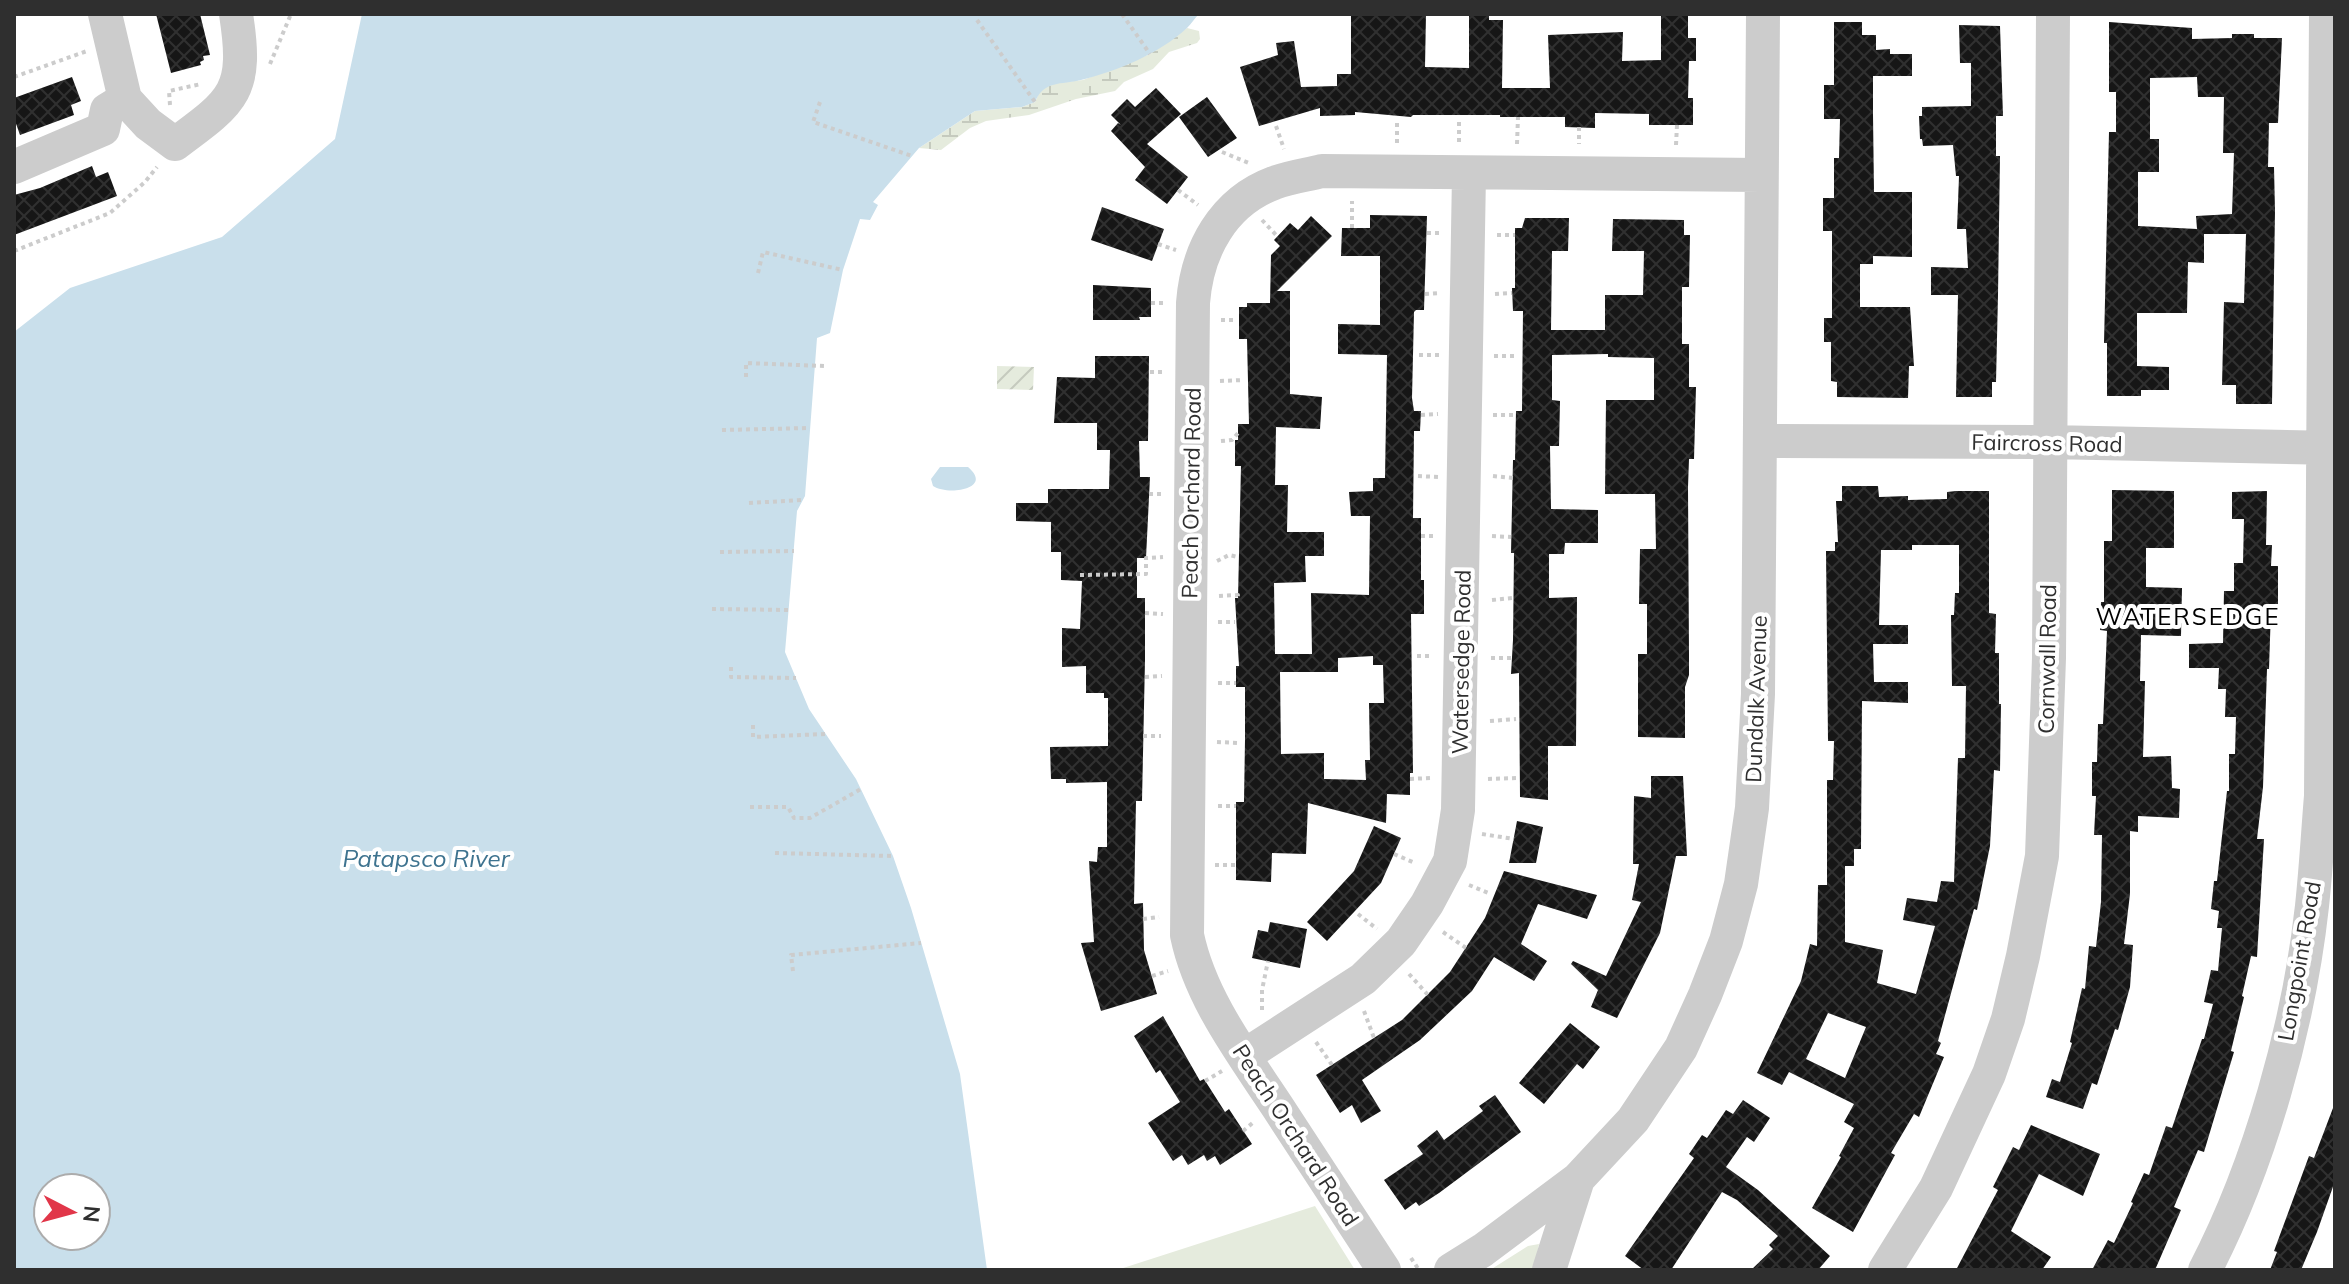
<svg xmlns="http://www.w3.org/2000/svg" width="2349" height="1284" font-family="Mulish,sans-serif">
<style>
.green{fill:#e5ebdd}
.wetland{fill:url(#wetland-marsh)}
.garden{fill:url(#garden-furrows)}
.water{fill:#c9dfeb;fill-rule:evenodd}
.building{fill:url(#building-cross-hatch);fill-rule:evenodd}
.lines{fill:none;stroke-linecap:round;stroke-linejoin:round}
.path{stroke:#ccc;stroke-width:4;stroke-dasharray:4 4;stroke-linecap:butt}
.minor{stroke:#ccc;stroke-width:34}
.labels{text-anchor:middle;stroke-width:8;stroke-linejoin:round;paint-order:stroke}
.street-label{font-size:22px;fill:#2f2f2f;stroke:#fff}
.neighbourhood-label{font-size:24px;letter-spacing:2px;fill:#000;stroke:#fff}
.water-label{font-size:24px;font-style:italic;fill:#3e738f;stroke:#fff}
</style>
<defs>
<pattern id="wetland-marsh" width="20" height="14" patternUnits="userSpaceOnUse" patternTransform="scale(2)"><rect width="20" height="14" fill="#e5ebdd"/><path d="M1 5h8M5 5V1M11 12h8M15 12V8" fill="none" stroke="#c5cabe"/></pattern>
<pattern id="garden-furrows" width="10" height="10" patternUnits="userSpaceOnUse" patternTransform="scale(2)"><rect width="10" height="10" fill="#e5ebdd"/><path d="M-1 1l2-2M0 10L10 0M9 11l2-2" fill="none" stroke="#c5cabe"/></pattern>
<pattern id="building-cross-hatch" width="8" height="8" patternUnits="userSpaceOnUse" patternTransform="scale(2)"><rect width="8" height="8" fill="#161616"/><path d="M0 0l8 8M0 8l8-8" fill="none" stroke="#303030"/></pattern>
</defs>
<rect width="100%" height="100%" fill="#fff"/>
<path class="green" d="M1315,1206L1355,1270H1117Z
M1539,1244L1534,1270H1490L1528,1246Z"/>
<path class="wetland" d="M1187,28L1199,31L1200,39L1197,43L1169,52L1153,69L1124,82L1115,91L1076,99L1029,115L986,121L970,128L941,150L919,148L975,111L1022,107L1035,102L1039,93L1049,84L1083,80L1150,54Z"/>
<path class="garden" d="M997,366L1034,367L1033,390L997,389Z"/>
<path class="water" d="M362,14H1199C1195,18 1191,24 1187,28C1159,54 1117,71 1081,80C1061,85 1044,80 1035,102L1022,107L975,111L919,148L873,202L878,205L870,220L860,219L843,270L830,333L817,338L805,496L797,511L785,652L809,709L856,779L893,856L911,908L960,1074L987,1270H14V332L70,288L222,237L335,139ZM48,1188H96V1236H48Z
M940,467H968C994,489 948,496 933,486L931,479Z"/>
<path class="building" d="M156,14H200L210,55L203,56L204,60L200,62L201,65L171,73Z
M1351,14H1426L1425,67L1469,68V14H1489V20H1503L1502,88H1550L1548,35L1623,32L1622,61L1661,60V14H1688V38H1696V61H1689L1688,98H1693V125H1649V114L1595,113V128L1565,127V117H1500V115H1413L1411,117L1355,112V115L1320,116V108L1259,126L1240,67L1278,55L1276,43L1294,41L1301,87L1337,86V74H1351Z
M1834,22H1862V35H1876V50L1890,49V54H1912V76H1873V115L1874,192H1912V257L1873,256V264H1860V307H1910L1914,366H1909L1908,398L1837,397V382L1831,381V342H1824V318H1832V231H1823V198H1834V158H1839L1840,119H1824V85H1834Z
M2109,22L2192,28V39L2232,38V34H2254V38H2282L2278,123H2269L2268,167H2274L2275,211L2272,404H2236V385H2222L2224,302L2244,303L2246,234H2204V263L2188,262L2187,313H2137V366L2169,367V390H2141V396H2107V343H2104L2109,132H2116V92H2109ZM2197,77L2198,97H2224L2223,153H2234L2232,214L2196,216L2197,229L2138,226V172H2159V139H2150V78Z
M1959,25L2000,26L2003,116H1996V156H2000L1998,295L1996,382H1992V397H1956L1958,295H1931V267L1968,268L1966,229H1957L1959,176H1956L1953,145L1923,146L1922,139H1920L1919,116H1922V107L1971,106V63H1960Z
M72,77L81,101L71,105L74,115L20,135L14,118V98Z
M1156,88L1181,114L1147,144L1188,177L1167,204L1135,180L1145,167L1111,131L1118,123L1121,125L1111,115L1127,99L1135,107Z
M1207,97L1237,138L1208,157L1179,117Z
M92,166L96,177L108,172L117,196L14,235V195L40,188Z
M1102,207L1164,229L1152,261L1091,240Z
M1370,215L1427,216L1424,310H1416L1414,312L1412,398L1414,411H1421L1420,431H1414L1413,518H1421V580H1424V614H1411L1413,773H1410V795L1387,794L1386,823L1308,803L1306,854L1272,853L1271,882L1236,880V802H1244L1245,740V687H1236V666H1239L1235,598H1238L1241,466H1235V440H1238V424H1249L1247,339H1239V307H1247V303H1270L1271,255L1280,246L1274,240L1290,223L1298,230L1311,216L1332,236L1277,291H1290V394L1322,397L1320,429L1276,427L1275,485H1288L1287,532H1324V556H1305L1306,582L1274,583L1275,654H1312L1311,593L1369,595L1370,516H1351L1349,492L1373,491V478H1385L1387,355L1338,354V324L1380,325V256H1341L1342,228H1370ZM1373,656V665H1383L1384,703H1369L1370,760H1365L1366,780L1324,779V753L1281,754L1280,672H1338V658Z
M1525,218H1569L1568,251H1552L1551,330H1605V295H1643L1644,251H1612L1613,219L1684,220V235H1690L1689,287H1682V344H1689V387H1696L1694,459H1689L1688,487L1689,654V675L1685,687V738L1638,737V654H1647V604H1639L1640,549H1656L1655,494H1605L1606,400H1654V358L1608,357V354L1552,355V400L1560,401L1559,446H1550L1551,509L1598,510V543H1565L1564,554H1549V598L1577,597L1576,746H1548V800L1520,797L1519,673L1511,674L1513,640L1514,553H1511L1513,460H1515L1516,411H1522L1523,311H1513L1512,288H1515V228H1522Z
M1093,285L1151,288V317H1139L1140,320H1093Z
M1095,356H1149L1148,441H1139L1140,477H1150L1146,558H1137V598H1145V660L1142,801H1136L1134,904L1143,903L1144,950L1157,994L1101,1011L1081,943L1094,942L1089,861L1097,862L1098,847H1107V782L1066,783V779H1051L1050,747L1108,746V698H1104V693H1086V666L1062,667V628L1080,629L1082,581L1061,580V552H1051V522L1016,521V503H1048V489H1109L1110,450H1097V423H1054L1057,377L1095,378Z
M1842,486H1878L1879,497L1908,496V500L1947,499V492L1956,491H1989V613L1996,614L1995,653H1999V704H2001L2000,771L1994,770L1990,846L1977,910L1974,909L1938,1041L1941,1043L1936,1054L1944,1057L1919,1117L1914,1114L1891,1153L1895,1155L1853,1232L1812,1208L1841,1157L1839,1156L1854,1128L1844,1122L1854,1104L1789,1072L1782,1085L1757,1073L1801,981L1810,944L1817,946L1818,885H1827V780H1833L1834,741H1828L1826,551H1835V542H1838L1836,501H1842ZM1912,545H1959V593H1955L1954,615H1951L1952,686H1966L1965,758H1958L1954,882L1941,881L1937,902L1907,898L1903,920L1935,926L1916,994L1877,983L1883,950L1845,942V866H1854V849H1861L1862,701L1908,703V682H1874L1873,644H1908V625H1879L1881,550H1912ZM1828,1013L1866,1027L1845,1078L1806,1059Z
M2112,490L2174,491V548H2146V587L2182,588L2181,636L2141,635L2140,681H2145L2143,757L2171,756L2172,788L2180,789L2179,818L2138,816V832L2130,831V894L2124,944L2133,945L2130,987L2118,1030L2115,1029L2097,1085L2092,1083L2083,1109L2046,1097L2052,1079L2060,1082L2072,1043L2070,1042L2082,988L2085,989L2089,946L2096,947L2101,902L2102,835H2094L2096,796H2092V762H2097L2098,724H2103L2107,631L2100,630L2101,602H2104V541H2112Z
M2267,491L2266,545H2272L2271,566H2278V609H2271L2269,669H2267L2263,787L2257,839H2264L2257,957L2251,956L2242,996L2244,997L2231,1051L2234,1052L2204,1152L2198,1150L2174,1207L2181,1210L2155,1270H2092L2108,1240L2114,1243L2133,1203L2131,1202L2144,1173L2149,1175L2166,1126L2172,1128L2202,1039H2204L2213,1004L2204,1002L2211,970L2218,971L2222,928H2217L2219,911L2211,909L2214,881H2217L2227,791H2229V754H2235L2236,717H2225L2226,689H2218L2219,668H2189V644L2223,643L2224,591H2234V563H2243L2244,519H2232V492Z
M1651,776H1683L1687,856H1676L1660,933L1617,1018L1591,1007L1598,990L1571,964L1573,961L1606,976L1641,902L1632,900L1639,864H1633L1634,796L1651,798Z
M1517,821L1543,827L1536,863H1509Z
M1374,826L1401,838L1381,883L1327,941L1307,922L1354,871Z
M1504,871L1597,895L1587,919L1538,904L1521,944L1547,961L1534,981L1494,957L1472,991L1420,1040L1362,1080L1381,1111L1361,1123L1352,1105L1340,1113L1316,1075L1402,1020L1450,972L1485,918Z
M1270,922L1307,929L1300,968L1252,958L1258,930L1268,932Z
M1163,1016L1200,1081L1204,1079L1225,1112L1229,1109L1252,1144L1220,1165L1215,1156L1207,1161L1204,1155L1188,1165L1182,1155L1173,1161L1148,1123L1180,1102L1160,1070L1156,1073L1134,1036Z
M1570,1023L1600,1047L1583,1069L1577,1064L1544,1104L1519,1083Z
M1495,1095L1521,1132L1439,1193L1419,1206L1416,1202L1405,1210L1384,1180L1423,1154L1417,1146L1437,1130L1444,1140L1483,1111L1479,1106Z
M1743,1100L1770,1118L1754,1142L1747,1137L1726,1167L1758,1190L1830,1256L1818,1270H1751L1773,1249L1769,1245L1778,1236L1737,1200L1722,1192L1671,1270H1644L1625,1256L1694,1158L1689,1154L1702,1135L1707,1138L1726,1110L1733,1114Z
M2333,1108H2335V1181L2317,1232L2301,1270H2270L2277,1252L2274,1251L2309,1156L2314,1158Z
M2031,1125L2100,1154L2083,1196L2039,1174L2011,1231L2051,1257L2042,1270H1956L1998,1190L1993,1187L2013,1147L2019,1150Z"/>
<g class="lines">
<path class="path" d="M1122,14L1150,54
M977,20L1035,102
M270,64L291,14
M14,77L87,51
M820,102L813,122L912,156
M170,105L169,91L201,84
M1276,126L1284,149
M1579,127V144
M1459,142V120
M1397,143V122
M1517,144L1518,117
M1676,145L1677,125
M1222,152L1249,163
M1178,190L1198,205
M1262,220L1277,236
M1352,228V201
M1427,233H1441
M1497,235H1515
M1158,244L1176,250
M14,251L110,213L145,182L157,167
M758,273L763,252L843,270
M1425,294L1440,293
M1495,294L1512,293
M1151,303H1166
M1221,320H1236
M1419,355H1439
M1494,356H1518
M1150,372H1166
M746,377V363L824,366
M1220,381L1243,380
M1421,415L1438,414
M1493,415H1516
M722,430L810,428
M1221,441L1232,440L1238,433
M1418,476L1438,477
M1493,476L1513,478
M1149,494H1164
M749,503L803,500
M1421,536H1433
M1492,536L1511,537
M720,552L794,551
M1217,561L1229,555L1238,557
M1080,575L1146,574V558L1163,557
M1219,596L1238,595L1237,598
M1492,600L1513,598
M712,609L789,610
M1145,613L1163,614
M1218,622H1235
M1417,656H1431
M1491,658H1511
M731,667V677L796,678
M1145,677L1162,676
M1218,683H1236
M1490,721L1516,719
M753,725V737L826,734
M1143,736H1161
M1217,742L1239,743
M1410,779L1430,778
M1488,779L1519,778
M1218,806H1236
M750,807H788L794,818H810L861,789
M1482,834L1514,839
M775,853L893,856
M1394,854L1415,863
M1215,865H1236
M1469,885L1491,894
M1358,914L1377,929
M1143,919L1159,917
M1443,932L1466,948
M793,971L791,955L921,943
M1409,974L1428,995
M1152,976L1168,971
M1262,1010V990L1268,961
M1364,1011L1374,1038
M1316,1042L1332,1065
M1205,1081L1222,1071
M1243,1131L1255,1121
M1411,1258L1419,1270"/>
<path class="minor" d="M105,14L125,99L148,124L175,144C235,100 248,91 236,14
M14,167L103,129L107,110L125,99
M1760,441L2049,442L2335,448
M1244,1056L1363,979L1401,942L1427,904L1450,861L1458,810L1469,174
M1384,1270C1348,1215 1313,1161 1277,1106C1242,1053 1200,998 1187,935L1193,303C1197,250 1223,202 1274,183C1289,177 1306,175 1322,171L1761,175
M1451,1270L1483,1250L1578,1179L1633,1120L1681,1048L1705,995L1726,941L1741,884L1752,808L1758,694L1763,14
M1549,1270L1578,1179
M1885,1270L1936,1188L1989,1074L2008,1019L2023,956L2042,856L2049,658L2053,14
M2205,1270C2260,1164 2299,1025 2312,906C2316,869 2318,832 2321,796L2326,14"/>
</g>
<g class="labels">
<g class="street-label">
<text transform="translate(2047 443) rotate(1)" y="8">Faircross Road</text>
<text transform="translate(1191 493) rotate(-89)" y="8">Peach Orchard Road</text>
<text transform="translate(2047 659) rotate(-89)" y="8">Cornwall Road</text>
<text transform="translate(1461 662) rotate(-89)" y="8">Watersedge Road</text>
<text transform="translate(1756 699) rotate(-88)" y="8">Dundalk Avenue</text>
<text transform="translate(2299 961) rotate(-80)" y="8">Longpoint Road</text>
<text transform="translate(1296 1135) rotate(57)" y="8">Peach Orchard Road</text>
</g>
<g class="neighbourhood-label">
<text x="2188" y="625">WATERSEDGE</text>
</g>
<g class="water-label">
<text x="426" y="867">Patapsco River</text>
</g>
</g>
<rect width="2349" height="1284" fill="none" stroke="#2f2f2f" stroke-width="32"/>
<g transform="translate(72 1212) rotate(96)"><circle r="38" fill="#ffffff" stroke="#acacac" stroke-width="2"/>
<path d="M0-6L14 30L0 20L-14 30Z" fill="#e13649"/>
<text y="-12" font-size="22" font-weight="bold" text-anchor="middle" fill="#2f2f2f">N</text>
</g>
</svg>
